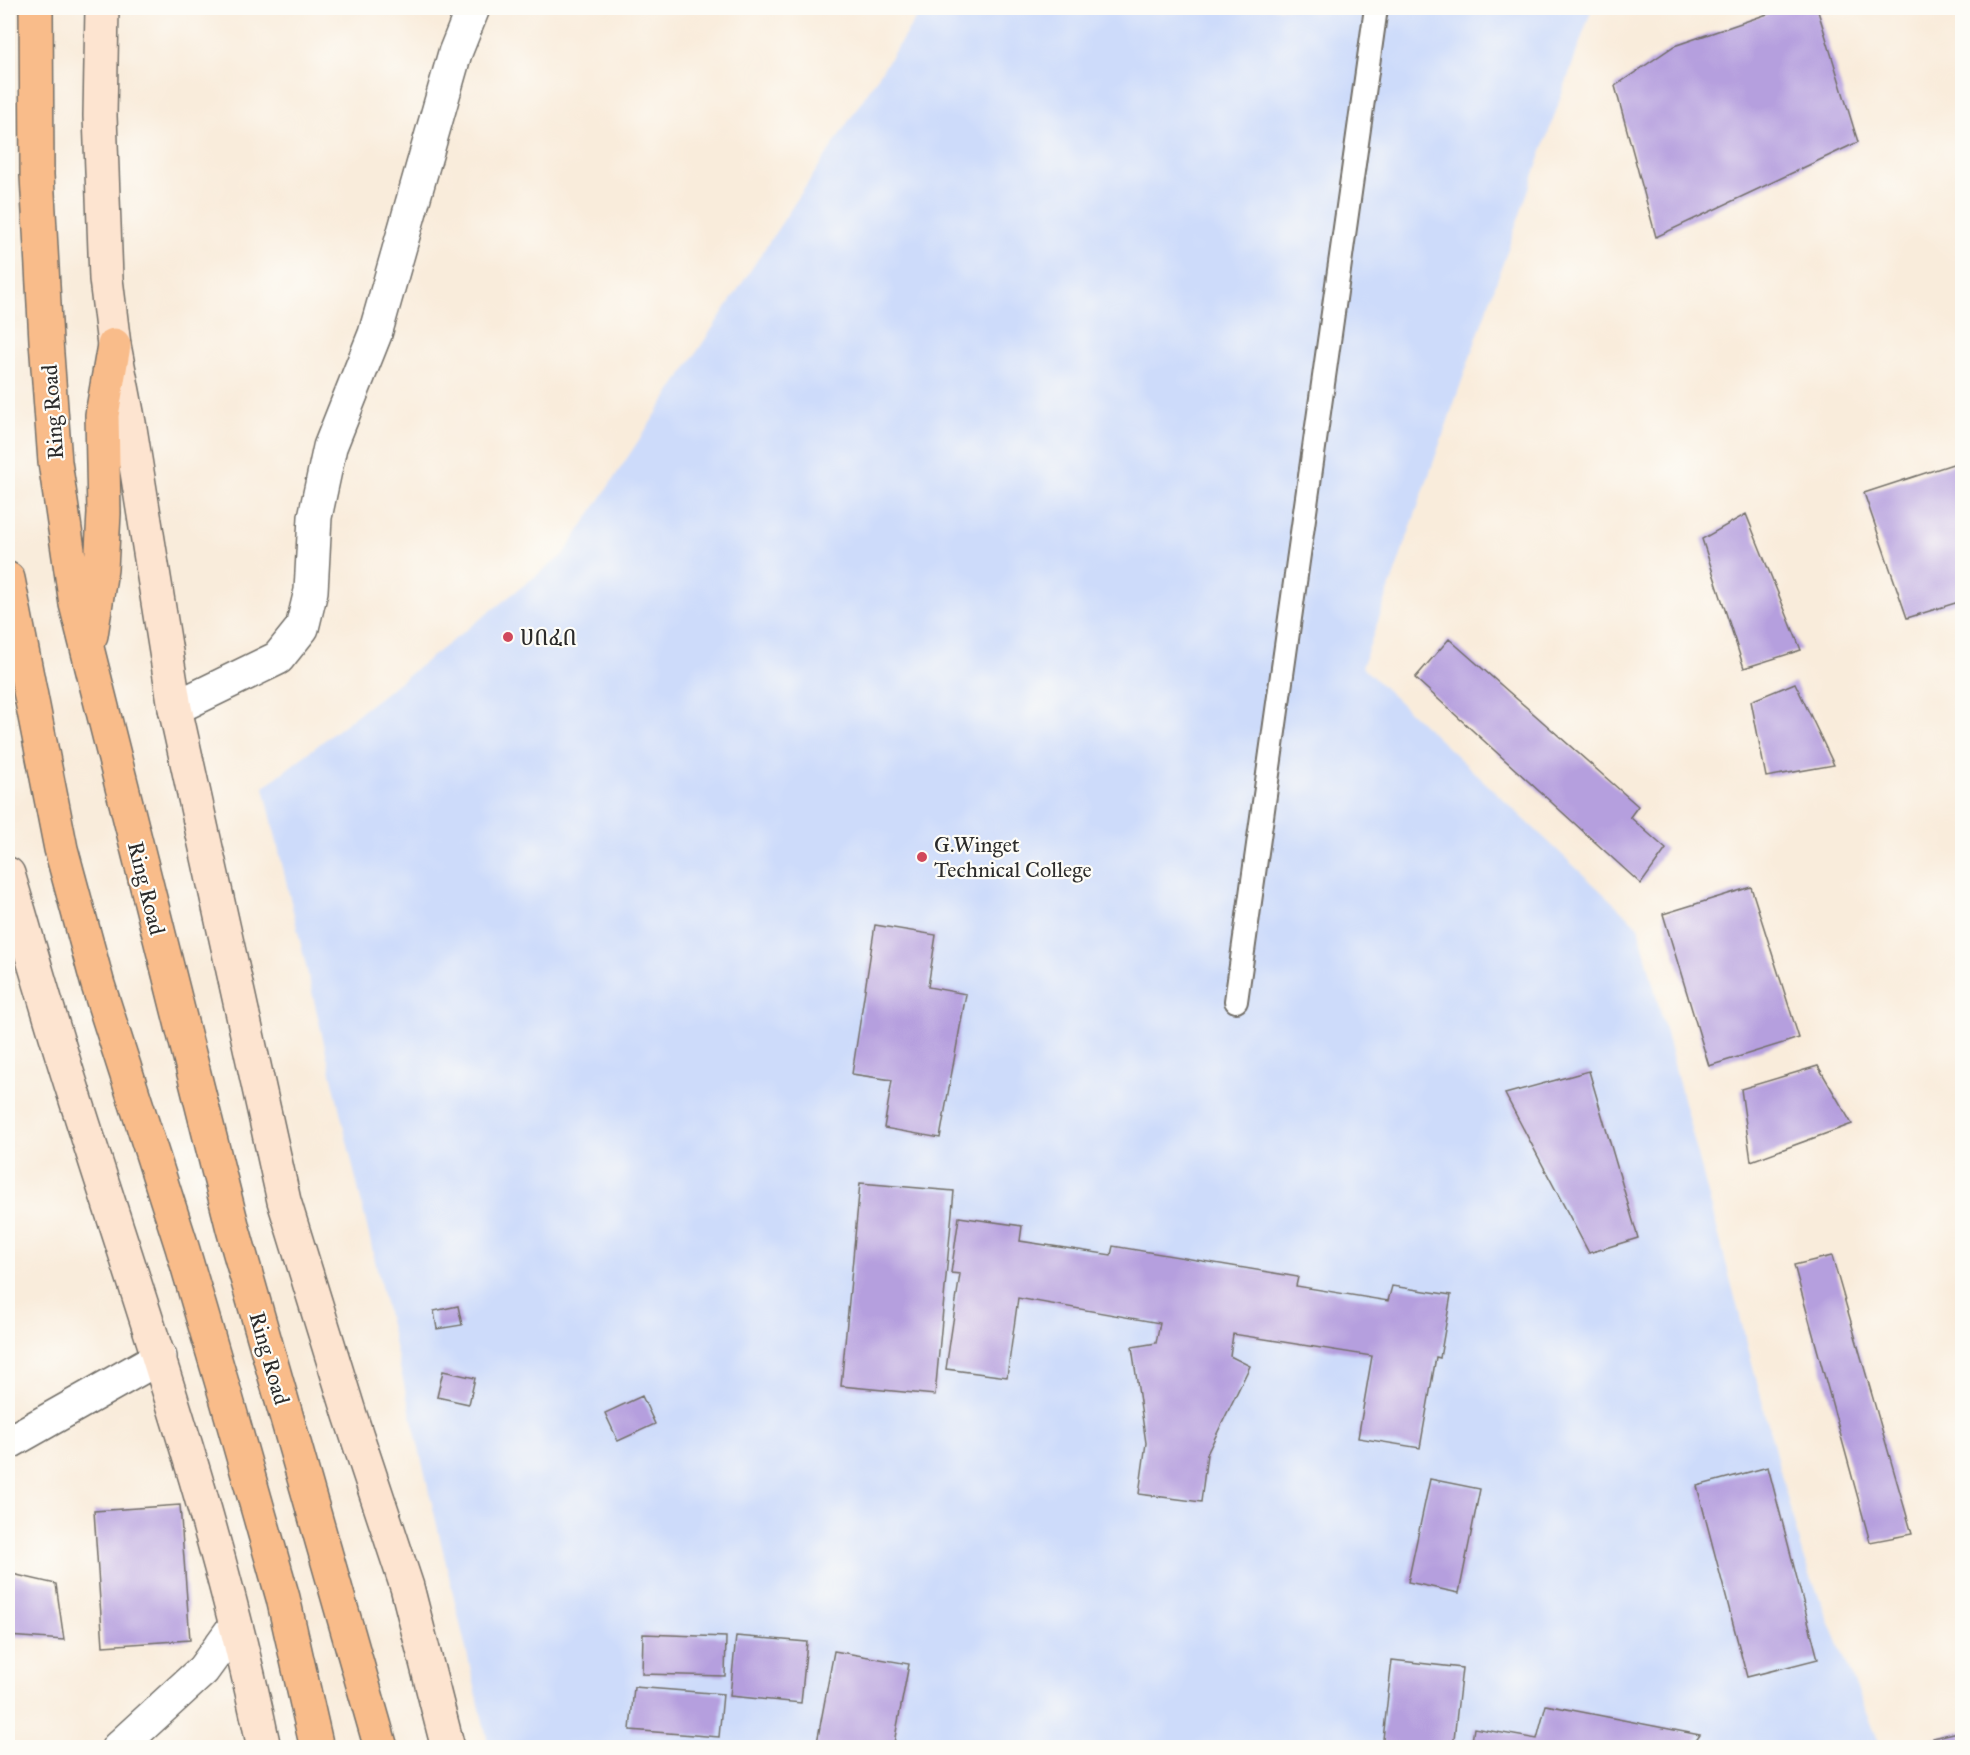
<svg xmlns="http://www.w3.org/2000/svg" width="1970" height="1755" font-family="'IM FELL Great Primer','Noto Serif Ethiopic',serif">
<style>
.built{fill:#cddbfa}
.building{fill:#b59fde}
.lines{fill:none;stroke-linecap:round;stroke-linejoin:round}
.lane-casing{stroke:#736f69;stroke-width:26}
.street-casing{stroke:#736f69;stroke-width:36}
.secondary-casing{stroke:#736f69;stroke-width:36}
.highway-casing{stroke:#736f69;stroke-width:36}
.lane{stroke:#fff;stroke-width:22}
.street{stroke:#fff;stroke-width:33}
.secondary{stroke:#fde4d0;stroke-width:33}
.highway{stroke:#f9bc8a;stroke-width:33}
.poi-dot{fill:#d1495b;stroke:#fdfcf7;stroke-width:2}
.labels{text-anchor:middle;stroke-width:4.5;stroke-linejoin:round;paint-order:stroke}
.street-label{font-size:22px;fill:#2b2b2b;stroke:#fdfcf7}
.poi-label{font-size:22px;fill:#2b2b2b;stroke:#fdfcf7;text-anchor:start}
</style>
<rect width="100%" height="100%" fill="#fdfcf7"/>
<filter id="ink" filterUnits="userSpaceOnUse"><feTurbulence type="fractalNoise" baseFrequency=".0167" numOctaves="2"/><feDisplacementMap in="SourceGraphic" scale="12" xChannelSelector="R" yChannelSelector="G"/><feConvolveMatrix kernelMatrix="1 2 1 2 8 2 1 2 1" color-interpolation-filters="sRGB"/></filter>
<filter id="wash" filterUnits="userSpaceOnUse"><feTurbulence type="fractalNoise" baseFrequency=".008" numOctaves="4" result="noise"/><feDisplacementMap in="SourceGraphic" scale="24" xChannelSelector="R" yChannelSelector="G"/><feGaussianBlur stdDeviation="1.35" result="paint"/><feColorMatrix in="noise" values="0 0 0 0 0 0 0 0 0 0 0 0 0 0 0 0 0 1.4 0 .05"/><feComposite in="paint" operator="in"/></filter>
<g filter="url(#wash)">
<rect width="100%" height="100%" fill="#f9ecdb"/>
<path class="built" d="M923,8H1592L1362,667L1638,926L1803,1558L1881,1747H489L264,787L564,554Z"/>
<g id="blocks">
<path class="building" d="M1785,8H1817L1858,142L1656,237L1615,86L1674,46Z
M1962,461V601L1907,618L1864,493Z
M1746,514L1801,650L1744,668L1702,539Z
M1449,639L1638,806L1630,817L1666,849L1641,884L1415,678Z
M1795,683L1834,765L1766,777L1751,701Z
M1751,887L1799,1038L1709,1066L1663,914Z
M875,925L936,935L928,987L966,994L940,1138L884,1128L892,1080L852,1074Z
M1818,1066L1852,1124L1751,1161L1741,1089Z
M1589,1071L1638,1238L1589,1253L1505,1094Z
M860,1183L954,1191L935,1395L841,1386Z
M959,1217L1022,1226L1020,1241L1111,1255L1113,1246L1298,1277L1296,1286L1388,1301L1392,1286L1451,1295L1440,1358L1436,1357L1420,1448L1358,1438L1372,1356L1233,1334L1230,1356L1250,1366L1207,1454L1201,1502L1139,1494L1146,1443L1132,1347L1156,1343L1160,1323L1018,1298L1007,1377L946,1369L960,1274L951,1273Z
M1832,1256L1912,1534L1870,1542L1794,1265Z
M458,1306L462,1325L437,1329L434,1311Z
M443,1371L475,1378L469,1404L437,1397Z
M642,1396L655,1424L618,1441L605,1413Z
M1768,1467L1818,1659L1747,1677L1697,1486Z
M1430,1479L1480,1489L1459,1593L1408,1582Z
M180,1505L190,1640L103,1646L94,1511Z
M8,1573L56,1584L64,1640L8,1636Z
M643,1634L726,1637L725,1676L642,1674Z
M736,1636L807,1642L801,1703L730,1696Z
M834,1651L909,1664L893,1748H816Z
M1392,1660L1462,1668L1453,1748H1382Z
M634,1687L723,1694L719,1737L630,1730Z
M1546,1705L1700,1735L1691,1748H1471L1474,1728L1537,1739Z
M1962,1731V1748H1935L1933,1738Z"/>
</g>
</g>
<g filter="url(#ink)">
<use href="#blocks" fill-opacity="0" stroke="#736f69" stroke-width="1.5"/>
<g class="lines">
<defs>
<path id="lane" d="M1236,1001L1376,8"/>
<path id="street" d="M175,708L278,658L302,628L311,591L315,517L330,447L375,334L455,53L473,8
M8,1443L160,1357
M118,1748L203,1670L235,1626"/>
<path id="secondary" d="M102,8L100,116L106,279L114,345L130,428L175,708L284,1201L350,1415L407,1587L448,1748
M8,874C30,948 51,1023 75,1097C143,1313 219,1526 264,1748"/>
<path id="highway" d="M36,8L37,175L46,341L55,462L76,604L233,1229L381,1748
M8,579L61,849L98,985L182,1247L226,1397L283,1598L317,1748
M91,635L101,569L104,513L102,415L114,345"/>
</defs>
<use href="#lane" class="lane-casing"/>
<use href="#street" class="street-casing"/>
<use href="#secondary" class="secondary-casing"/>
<use href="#highway" class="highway-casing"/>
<use href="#lane" class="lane"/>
<use href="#street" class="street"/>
<use href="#secondary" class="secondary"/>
<use href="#highway" class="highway"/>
</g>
</g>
<g class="poi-dot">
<circle cx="508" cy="637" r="6"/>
<circle cx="922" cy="857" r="6"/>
</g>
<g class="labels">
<g class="street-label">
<text transform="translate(52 412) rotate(-94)" y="8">Ring Road</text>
<text transform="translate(147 888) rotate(76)" y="8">Ring Road</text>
<text transform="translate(270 1358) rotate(74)" y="8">Ring Road</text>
</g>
<g class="poi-label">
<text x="520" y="645">ሀበፈበ</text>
<text x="934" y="852">G.Winget<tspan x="934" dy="25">Technical College</tspan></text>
</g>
</g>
<rect width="1970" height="1755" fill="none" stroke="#fdfcf7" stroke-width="30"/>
</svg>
